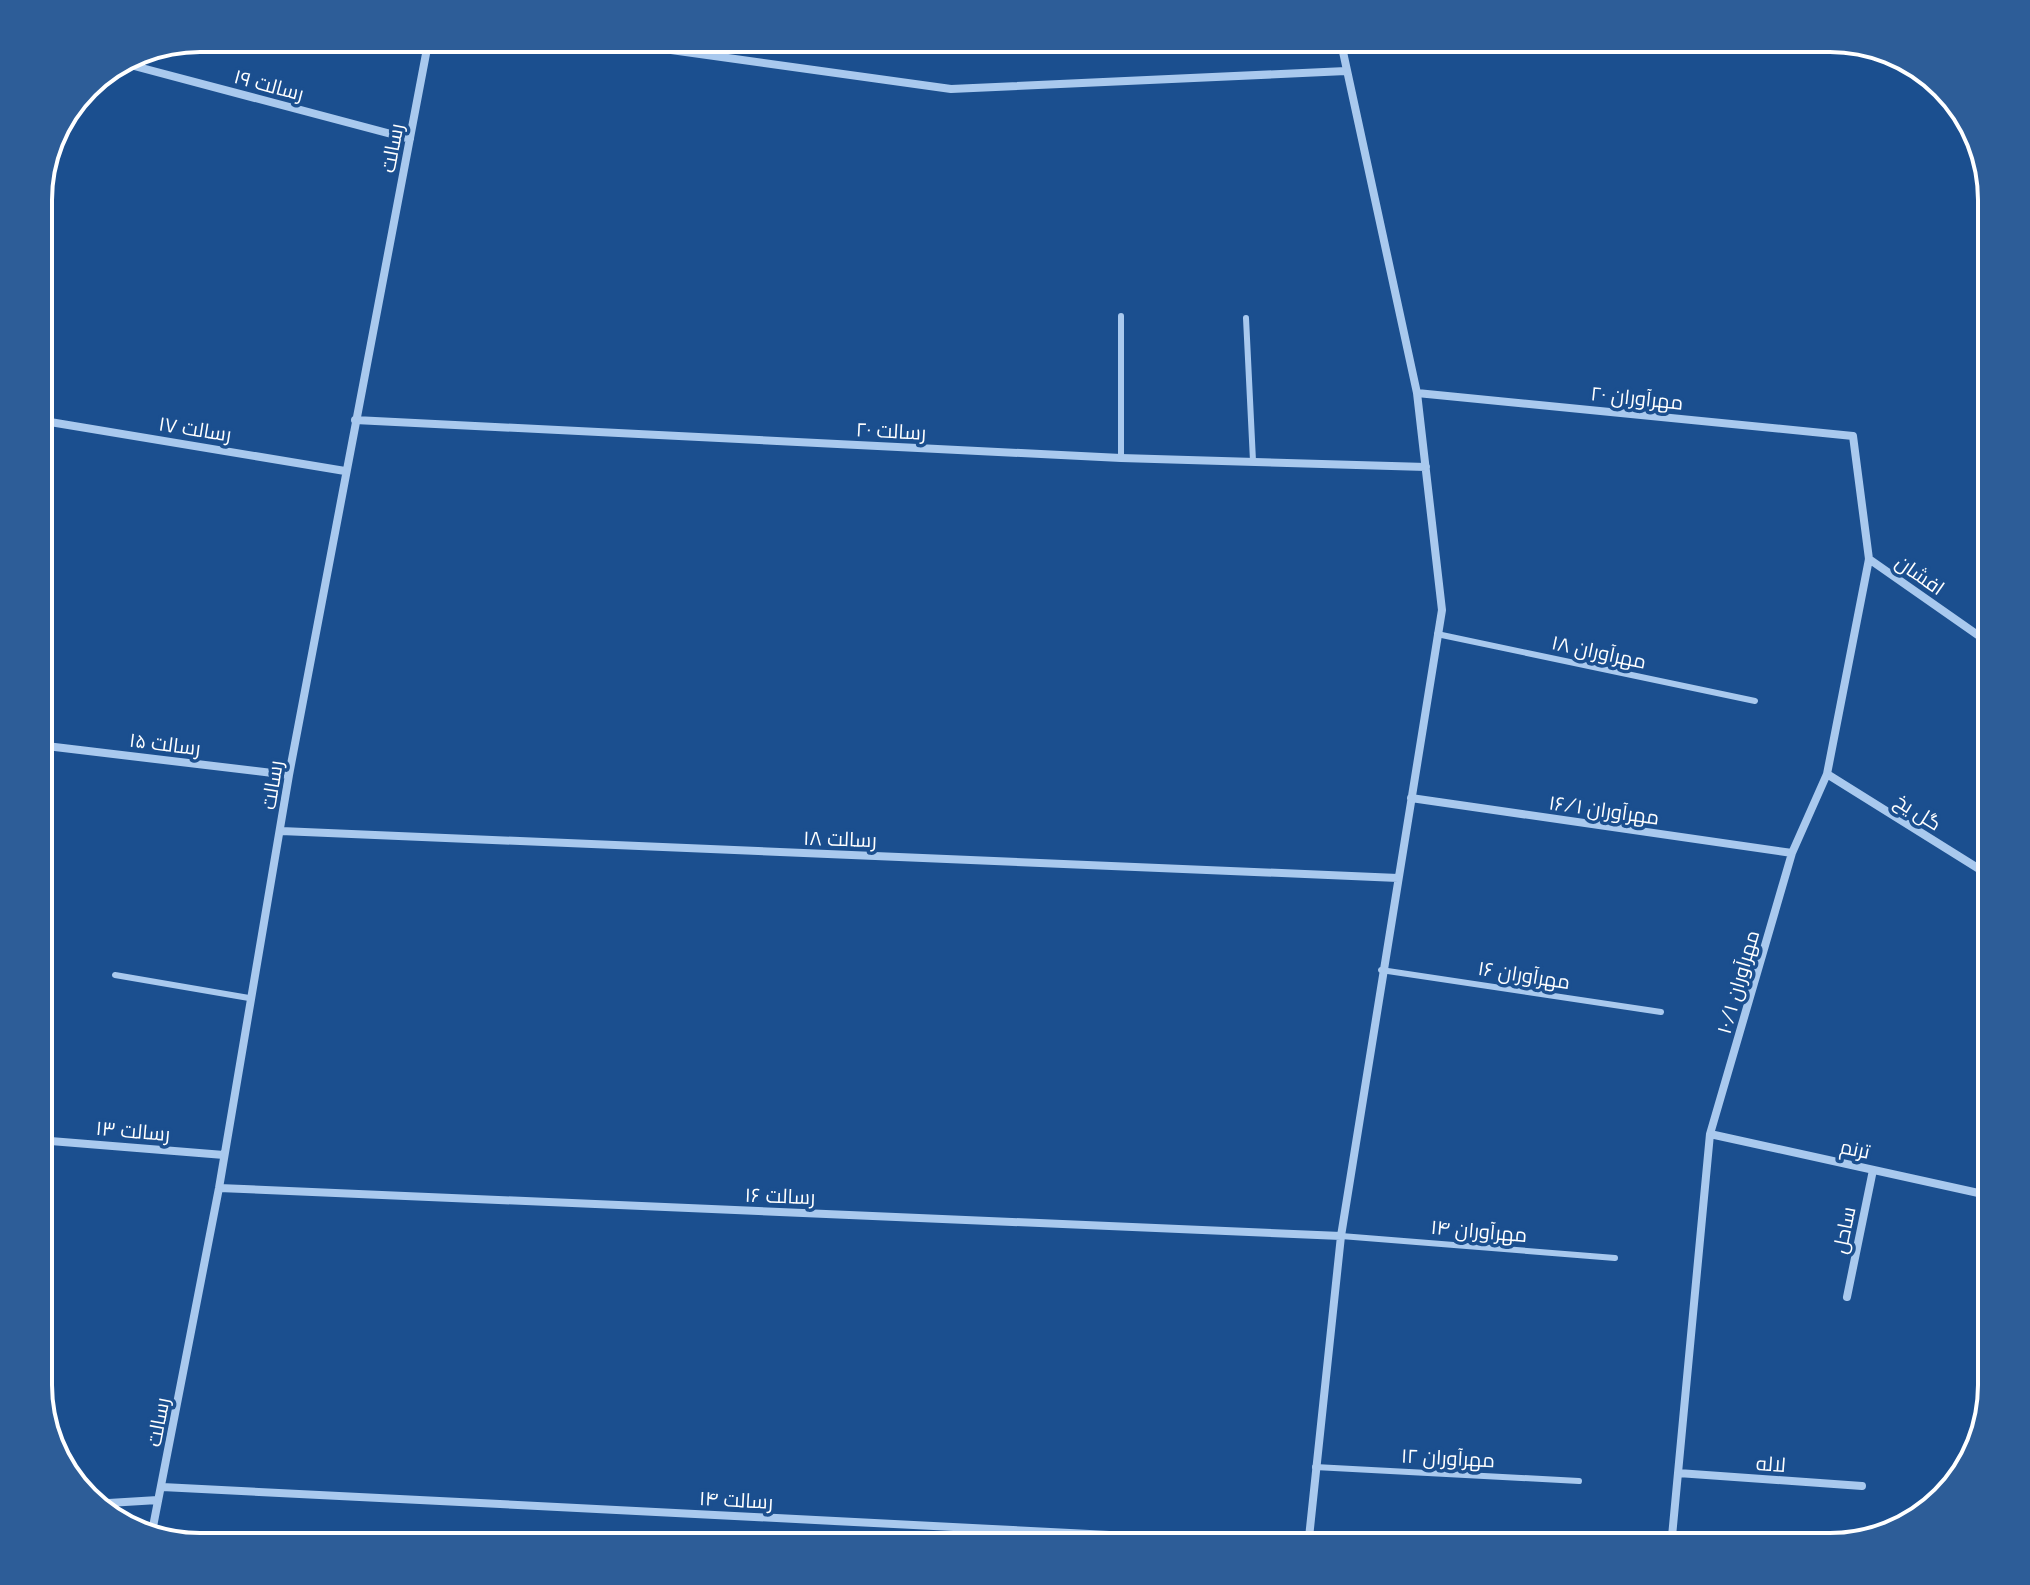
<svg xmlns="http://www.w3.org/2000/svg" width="2030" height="1585" font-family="Raleway,Cairo,sans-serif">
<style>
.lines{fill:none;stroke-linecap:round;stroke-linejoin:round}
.service{stroke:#a9c9ee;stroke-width:6}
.minor{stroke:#a9c9ee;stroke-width:8}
.labels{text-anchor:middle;stroke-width:7;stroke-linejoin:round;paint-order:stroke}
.street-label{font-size:20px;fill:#fff;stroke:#1b4f8f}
.rim{fill:none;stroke:#fff;stroke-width:4}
</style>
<rect width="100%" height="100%" fill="#1b4f8f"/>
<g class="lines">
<path class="service" d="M1121,316V458
M1246,318L1253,461
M1437,634L1755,701
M1381,970L1661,1012
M115,975L249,998
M1341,1236L1615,1258
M1315,1467L1579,1481"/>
<path class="minor" d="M585,38L951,89L1346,71
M119,62L410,139
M1417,393L1853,436L1869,559L1827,774L1792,853L1710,1134L1671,1547
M38,420L345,471
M355,420L1121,458L1426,467
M1869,559L1992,645
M38,745L289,775
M1827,774L1992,877
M1411,798L1792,853
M281,831L1398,878
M1710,1134L1992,1196
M38,1140L224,1155
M219,1188L1341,1236
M1847,1297L1873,1170
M1678,1473L1862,1486
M1950,1481L1955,1486
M162,1487L1308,1545
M92,1504L158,1500
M151,1537L219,1188L289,775L429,38
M1308,1547L1341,1236L1442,610L1417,393L1340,38"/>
</g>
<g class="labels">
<g class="street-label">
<text transform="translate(269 85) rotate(15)" y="7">رسالت ۱۹</text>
<text transform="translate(392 148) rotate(-79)" y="7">رسالت</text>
<text transform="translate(1637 398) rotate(6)" y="7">مهرآوران ۲۰</text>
<text transform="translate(195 429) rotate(9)" y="7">رسالت ۱۷</text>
<text transform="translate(891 431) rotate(3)" y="7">رسالت ۲۰</text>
<text transform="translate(1920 575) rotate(35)" y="7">افشان</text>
<text transform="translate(1599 652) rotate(12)" y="7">مهرآوران ۱۸</text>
<text transform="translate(165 744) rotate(7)" y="7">رسالت ۱۵</text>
<text transform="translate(272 785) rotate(-81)" y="7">رسالت</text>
<text transform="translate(1604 810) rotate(8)" y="7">مهرآوران ۱۶/۱</text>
<text transform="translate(1918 812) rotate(32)" y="7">گل یخ</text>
<text transform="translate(840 839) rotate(2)" y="7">رسالت ۱۸</text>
<text transform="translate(1524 975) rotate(9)" y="7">مهرآوران ۱۶</text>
<text transform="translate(1738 982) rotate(-74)" y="7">مهرآوران ۱۰/۱</text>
<text transform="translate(133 1131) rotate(5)" y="7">رسالت ۱۳</text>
<text transform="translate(1855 1149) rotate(12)" y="7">ترنم</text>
<text transform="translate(780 1196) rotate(2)" y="7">رسالت ۱۶</text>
<text transform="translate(1844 1230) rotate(-78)" y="7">ساحل</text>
<text transform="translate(1479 1231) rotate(5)" y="7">۱۴ مهرآوران</text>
<text transform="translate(158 1422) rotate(-79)" y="7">رسالت</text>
<text transform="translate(1448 1458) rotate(3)" y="7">مهرآوران ۱۲</text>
<text transform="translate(1771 1464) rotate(4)" y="7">لاله</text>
<text transform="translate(736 1500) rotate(3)" y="7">رسالت ۱۴</text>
</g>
</g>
<path d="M0 0H2030V1585H0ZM200 52H1830A148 148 0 0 1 1978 200V1385A148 148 0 0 1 1830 1533H200A148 148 0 0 1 52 1385V200A148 148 0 0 1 200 52Z" fill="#2d5d98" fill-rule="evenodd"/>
<path class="rim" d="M200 52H1830A148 148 0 0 1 1978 200V1385A148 148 0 0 1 1830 1533H200A148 148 0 0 1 52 1385V200A148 148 0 0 1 200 52Z"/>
</svg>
